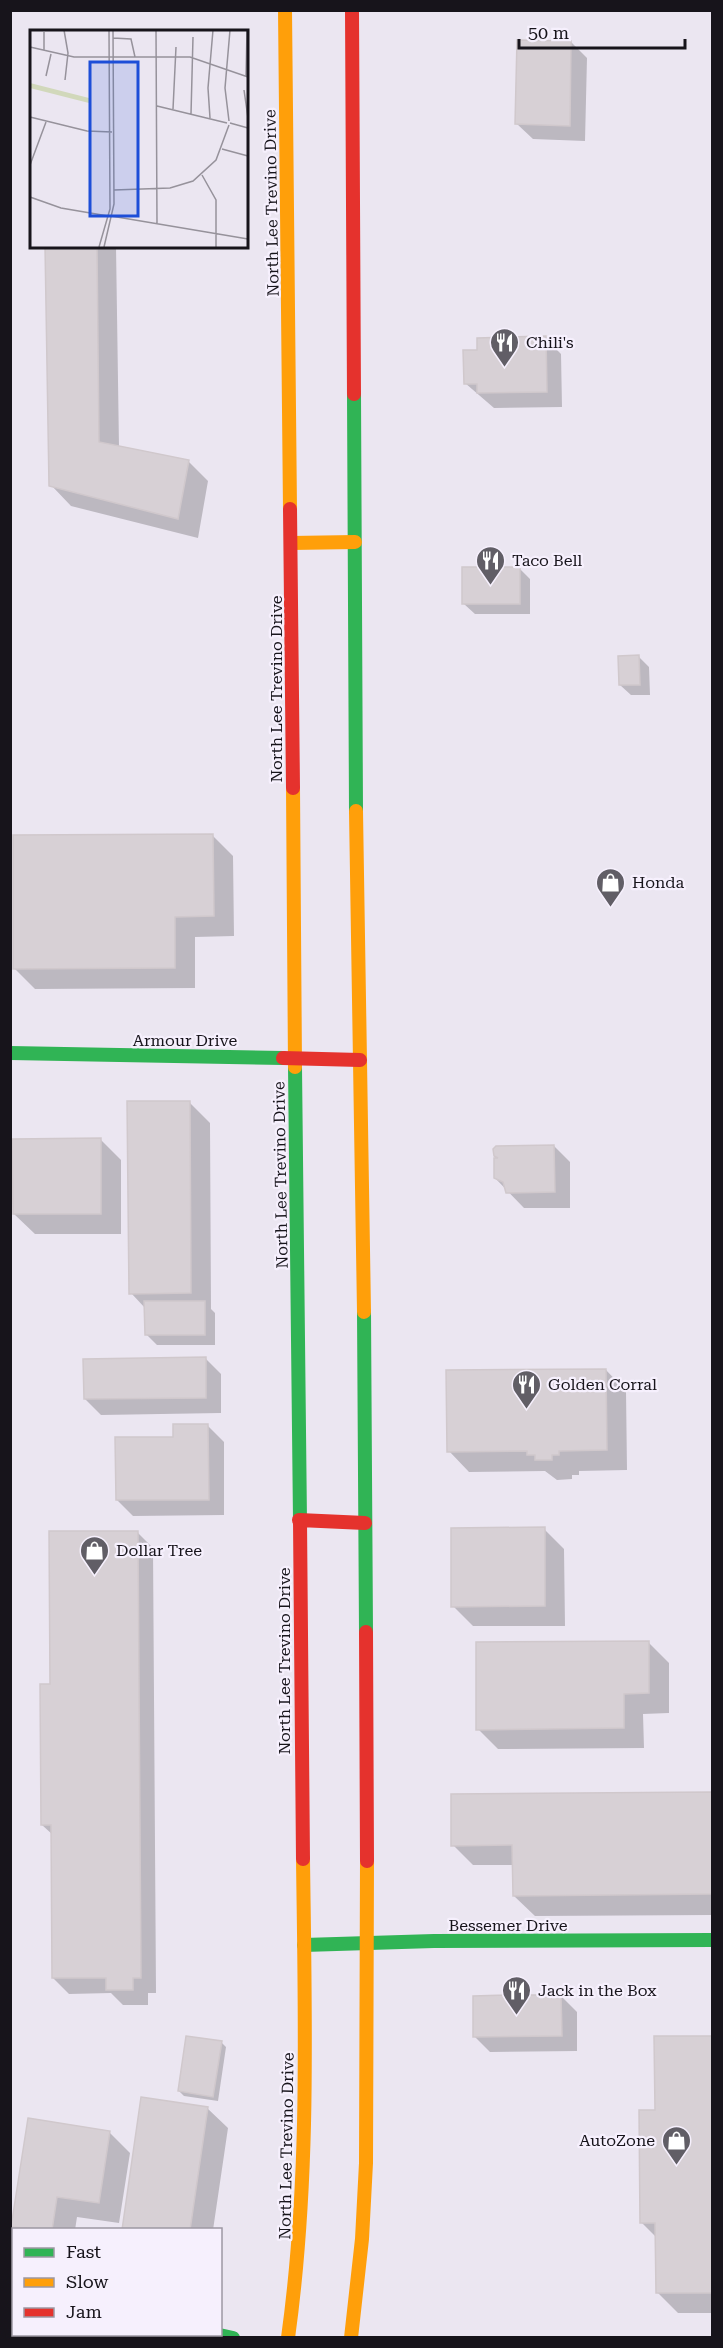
<svg xmlns="http://www.w3.org/2000/svg" width="723" height="2348" font-family="'Roboto Serif',serif">
<style>
.shadow{fill:#0003}
.building{fill:#d7d0d5;stroke:#d0c8cc;stroke-width:1.5}
.lines{fill:none;stroke-linecap:round;stroke-linejoin:round}
.fast{stroke:#30b455;stroke-width:14}
.slow{stroke:#ff9f0a;stroke-width:14}
.jam{stroke:#e5322d;stroke-width:14}
.labels{text-anchor:middle;stroke-width:4.5;stroke-linejoin:round;paint-order:stroke}
.street-label{font-size:16px;fill:#17141b;stroke:#f6f0fd}
.poi-label{font-size:16px;fill:#17141b;stroke:#f6f0fd;text-anchor:start}
.inset-road{fill:none;stroke:#96929b;stroke-width:1.5}
.view{fill:#1d4ed8;fill-opacity:0.15;stroke:#1d4ed8;stroke-width:3}
.inset-edge{fill:none;stroke:#17141b;stroke-width:3}
</style>
<rect width="100%" height="100%" fill="#ebe6f1"/>
<path class="shadow" d="M571,42L587,58L585,141L533,139L517,124Z
M46,246H116L119,447L188,461L208,481L198,538L71,506L51,485Z
M545,338L561,354L562,407L494,408L465,383L478,351Z
M519,568L530,579V614H475L464,604Z
M638,656L649,667L650,695H631L620,685Z
M213,836L233,856L234,936L195,937V988L35,989L14,968Z
M189,1102L210,1123L211,1309L215,1313V1345H157L146,1334V1309L131,1293Z
M100,1139L121,1160V1234H35L14,1214Z
M554,1146L570,1162V1208H524L495,1178L500,1160L495,1155Z
M205,1358L221,1374V1413L101,1415L85,1399Z
M606,1370L626,1391L627,1470L579,1471V1475H572V1479L557,1480L545,1471L469,1472L449,1451Z
M208,1426L224,1442V1515L133,1516L117,1500L174,1439Z
M544,1529L564,1549L565,1626H473L453,1606Z
M137,1532L153,1548L156,1993H148V2005H123L111,1993L69,1994L53,1978V1835L42,1825L52,1686Z
M649,1643L669,1663V1713L643,1714L644,1748L498,1749L478,1729Z
M712,1793V1915L535,1916L514,1896V1865H473L453,1845V1796Z
M522,1992L527,1997L561,1996L577,2012V2051L490,2052L474,2036L507,1997Z
M712,2037V2313H678L657,2292V2238L641,2222L656,2111V2038Z
M221,2042L226,2047L218,2101L184,2096L179,2091Z
M207,2108L228,2128L213,2230H123Z
M109,2132L130,2153L119,2223L77,2217L75,2230H16L13,2226Z"/>
<path class="building" d="M517,40L571,41L570,126L515,124Z
M45,246H97L99,442L189,460L178,519L49,486Z
M546,336L547,392L477,393V384H464L463,350H477V338Z
M462,567H520V604H462Z
M639,655L640,685H619L618,656Z
M213,834L214,916L175,917V968L13,969V835Z
M127,1101H190L191,1293L129,1294Z
M101,1138V1214H13L12,1139Z
M554,1145L555,1192L506,1193L503,1182L494,1178V1158H498L494,1156L493,1149L496,1146Z
M144,1301H205V1335H145Z
M206,1357V1398L84,1399L83,1359Z
M606,1369L607,1450L559,1451V1455H552V1460H535V1455H527V1451L447,1452L446,1370Z
M173,1424H208L209,1500H116L115,1437H173Z
M545,1527V1606L451,1607V1528Z
M49,1531H138L141,1978H133V1990H106V1978H52L51,1825H41L40,1684H50Z
M649,1641V1693L624,1694V1728L476,1730V1642Z
M712,1792V1894L513,1896L512,1845L451,1846V1794Z
M506,1990H522V1995H561L562,2036L473,2037V1996L506,1995Z
M186,2036L222,2041L213,2097L178,2091Z
M654,2036H712V2293H656L655,2223H640L639,2110H655Z
M141,2097L208,2107L190,2230H122Z
M28,2118L110,2131L99,2203L57,2197L52,2230L11,2227Z"/>
<g class="lines">
<path class="fast" d="M354,394L356,811
M10,1053L283,1058
M295,1067L300,1521
M364,1312L366,1632
M304,1945L434,1941L712,1940
M215,2334L233,2338"/>
<path class="slow" d="M285,10L290,509
M291,543L355,542
M293,788L295,1067
M356,811L364,1312
M10,2302L14,2303
M288,2338C310,2179 305,2019 303,1859
M351,2338L362,2239L366,2163L367,1861"/>
<path class="jam" d="M352,10L354,394
M290,509L293,788
M283,1058L360,1060
M299,1520L365,1523
M300,1521L303,1859
M366,1632L367,1861"/>
</g>
<defs>
<symbol id="restaurant-pin" viewBox="-11 -11 22 30"><path d="M0 17L-7.5 6A9.5 9.5 0 1 1 7.5 6Z" fill="#615e66" stroke="#f6f0fd"/><path d="M-5-6h1v4h1v-4h1v4h1v-4h1v5L-1.5 .5V6h-2V.5L-5-1ZM5-6V6H3V1.5H1.5Q1.5-4 5-6Z" fill="#fff"/></symbol>
<symbol id="shop-pin" viewBox="-11 -11 22 30"><path d="M0 17L-7.5 6A9.5 9.5 0 1 1 7.5 6Z" fill="#615e66" stroke="#f6f0fd"/><path d="M-5-2.5h2.3a2.7 3.5 0 0 1 5.4 0H5L5.5 6h-11ZM-1.5-2.5h3a1.5 2.3 0 0 0-3 0Z" fill="#fff"/></symbol>
</defs>
<g fill-rule="evenodd">
<use href="#restaurant-pin" x="488" y="326" width="33" height="45"/>
<use href="#restaurant-pin" x="474" y="544" width="33" height="45"/>
<use href="#shop-pin" x="594" y="866" width="33" height="45"/>
<use href="#restaurant-pin" x="510" y="1368" width="33" height="45"/>
<use href="#shop-pin" x="78" y="1534" width="33" height="45"/>
<use href="#restaurant-pin" x="500" y="1974" width="33" height="45"/>
<use href="#shop-pin" x="660" y="2124" width="33" height="45"/>
</g>
<g class="labels">
<g class="street-label">
<text transform="translate(271 203) rotate(-91)" y="6">North Lee Trevino Drive</text>
<text transform="translate(276 689) rotate(-90)" y="6">North Lee Trevino Drive</text>
<text x="185" y="1046">Armour Drive</text>
<text transform="translate(280 1175) rotate(-91)" y="6">North Lee Trevino Drive</text>
<text transform="translate(284 1661) rotate(-90)" y="6">North Lee Trevino Drive</text>
<text x="508" y="1931">Bessemer Drive</text>
<text transform="translate(286 2146) rotate(-89)" y="6">North Lee Trevino Drive</text>
</g>
<g class="poi-label">
<text x="526" y="348">Chili's</text>
<text x="512" y="566">Taco Bell</text>
<text x="632" y="888">Honda</text>
<text x="548" y="1390">Golden Corral</text>
<text x="116" y="1556">Dollar Tree</text>
<text x="538" y="1996">Jack in the Box</text>
<text x="655" y="2146" text-anchor="end">AutoZone</text>
</g>
</g>
<g transform="translate(30 30)">
<rect width="218" height="218" fill="#ebe6f1"/>
<path d="M0,53L59,68V73L0,58Z" fill="#d1d8bb"/>
<path class="inset-road" d="M34,0L38,23L35,50M126,0L127,194M83,8L101,9L105,27M0,17L44,27H160L218,47M14,21V2M16,46L21,24M216,46L217,0M214,60L218,88M127,76L197,93M143,79L146,17M161,84L163,7M0,87L57,101L82,102M180,88L178,58L183,0M199,91L195,58L200,0M200,93L218,98M192,119L218,126M0,135L16,92M172,145L186,170V217M84,160L140,158L163,151L186,130L199,95M0,167L31,178L78,186M81,186L218,209M69,217L80,179L79,0M74,217L84,174L83,0"/>
<path class="view" d="M60,32H108V186H60Z"/>
<rect width="218" height="218" class="inset-edge"/>
</g>
<rect width="723" height="2348" fill="none" stroke="#17141b" stroke-width="24"/>
<rect x="12" y="2228" width="210" height="108" fill="#f6f0fd" stroke="#9d98a3" stroke-width="1.5"/>
<rect x="24" y="2248" width="30" height="9" fill="#30b455" stroke="#9d98a3" stroke-width="1.5"/>
<text x="66" y="2258" font-size="18" fill="#17141b">Fast</text>
<rect x="24" y="2278" width="30" height="9" fill="#ff9f0a" stroke="#9d98a3" stroke-width="1.5"/>
<text x="66" y="2288" font-size="18" fill="#17141b">Slow</text>
<rect x="24" y="2308" width="30" height="9" fill="#e5322d" stroke="#9d98a3" stroke-width="1.5"/>
<text x="66" y="2318" font-size="18" fill="#17141b">Jam</text>
<path d="M519 39v9h166v-9" fill="none" stroke="#17141b" stroke-width="3"/>
<text x="528" y="39" font-size="18" fill="#17141b" stroke="#f6f0fd" stroke-width="4.5" paint-order="stroke">50 m</text>
</svg>
